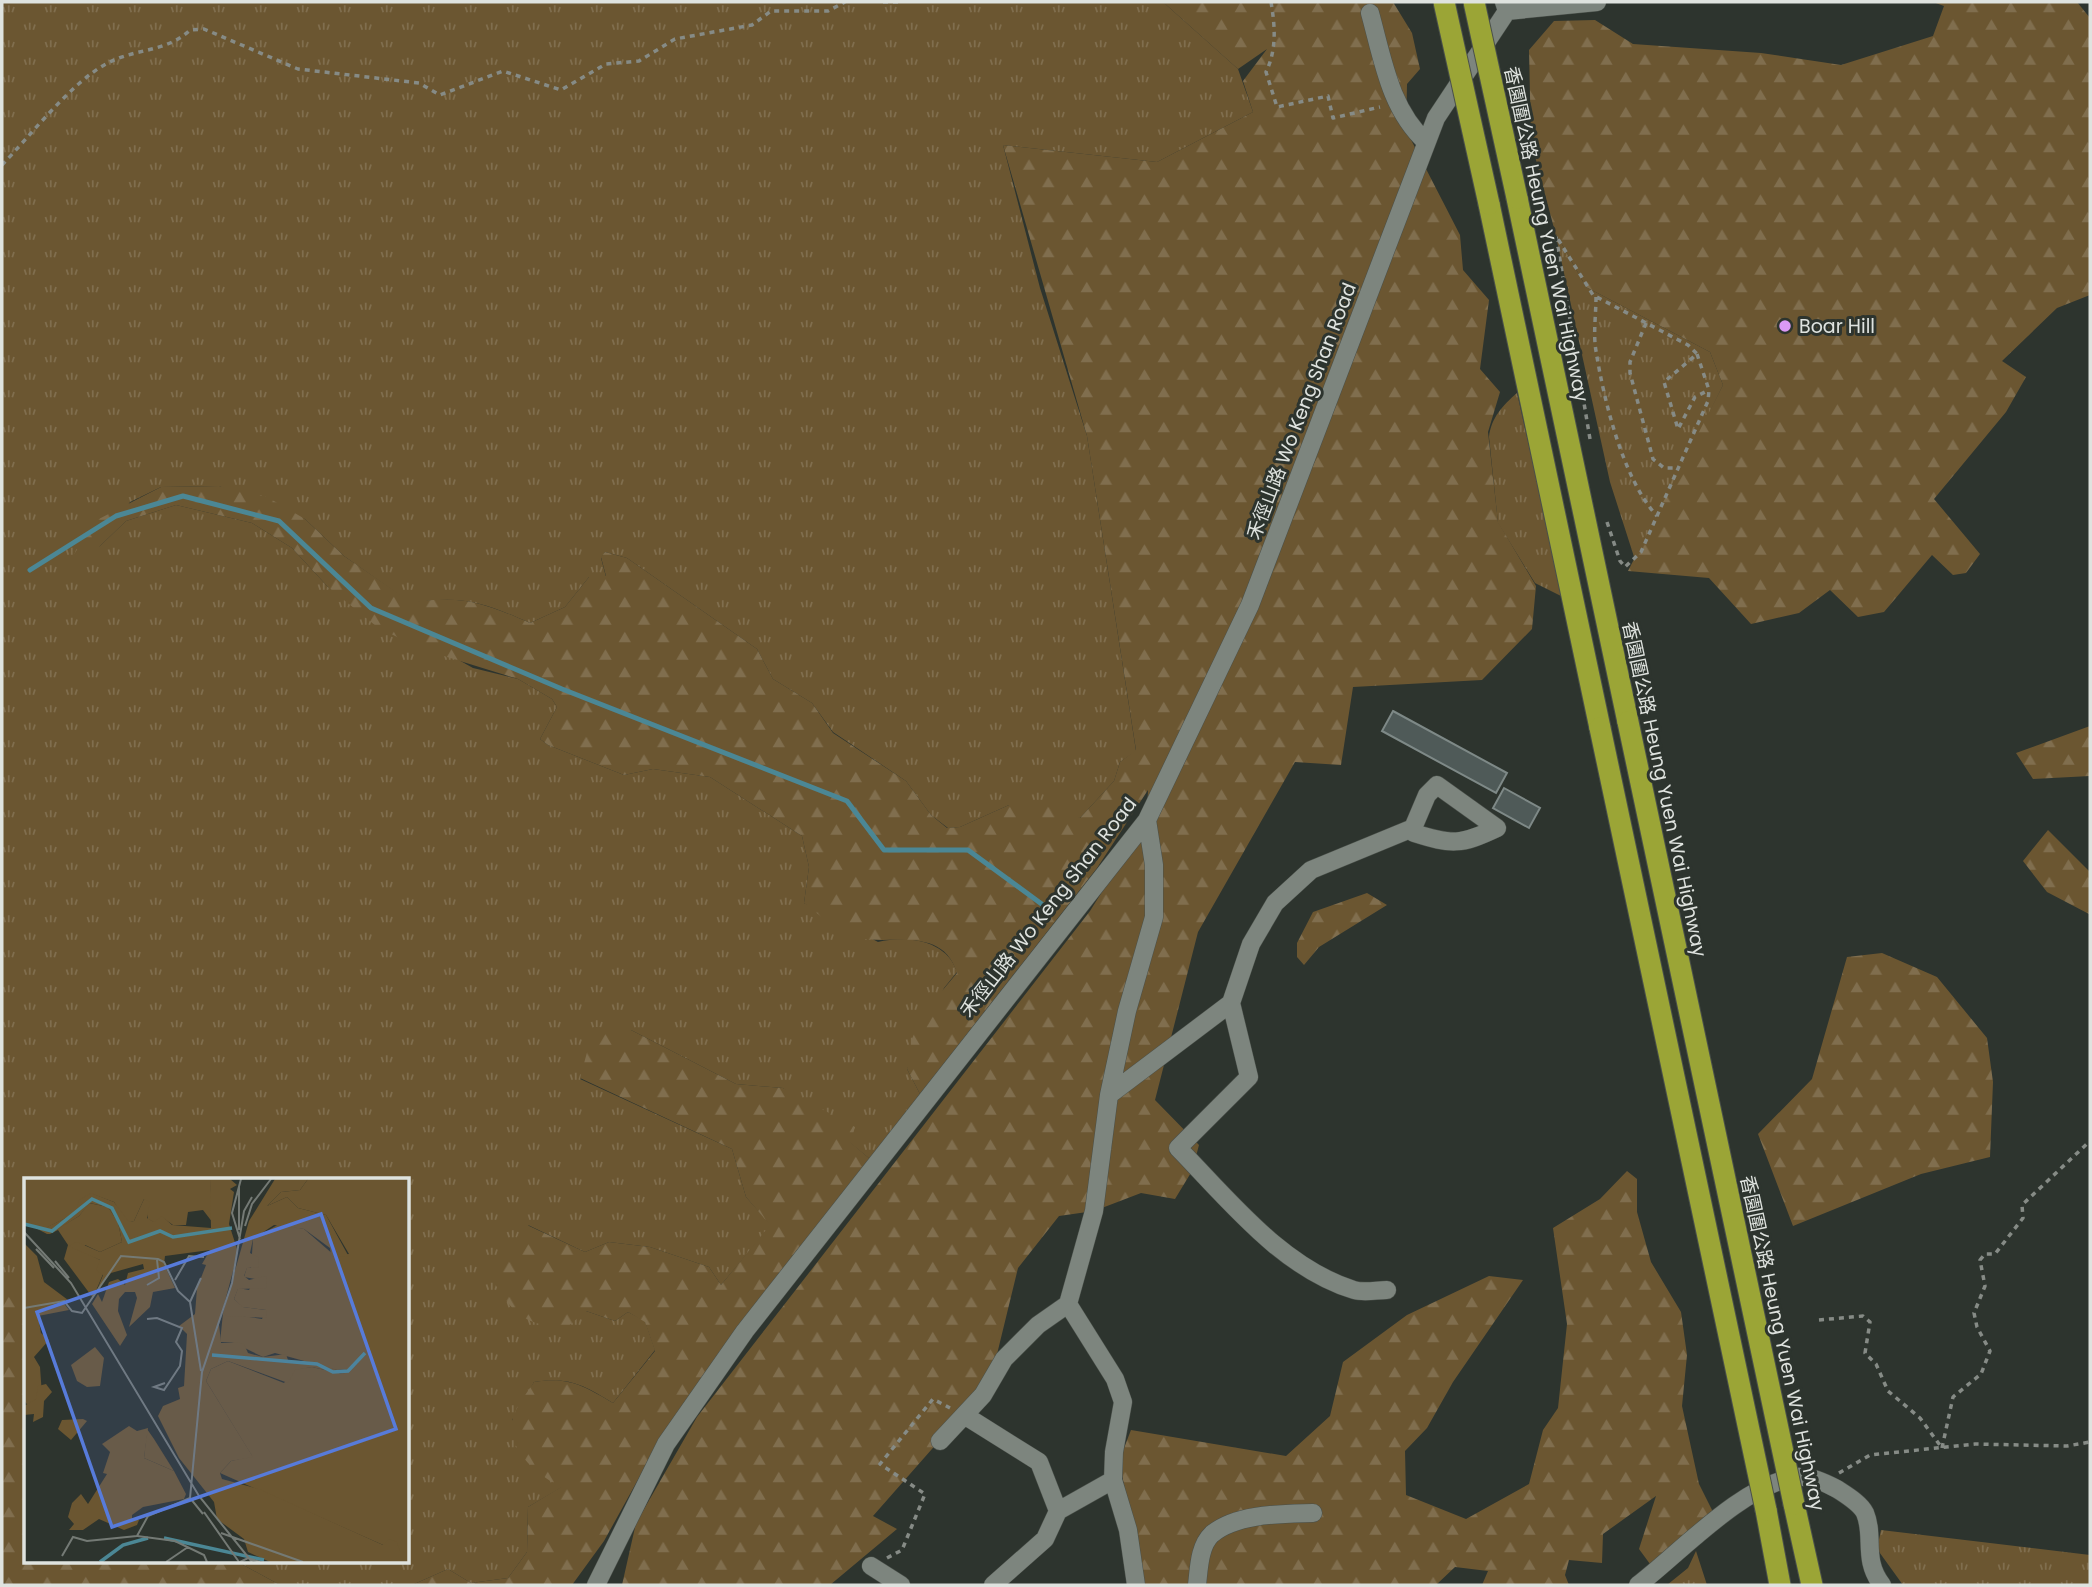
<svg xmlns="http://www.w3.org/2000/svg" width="2092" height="1587" font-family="Poppins,'Noto Sans SC',sans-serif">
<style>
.grass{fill:url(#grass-tufts)}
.forest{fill:url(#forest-firs)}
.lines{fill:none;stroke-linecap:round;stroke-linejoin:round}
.stream{stroke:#4b8795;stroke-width:5}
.building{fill:#4f5a58;stroke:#7e8987;stroke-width:2}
.minor-casing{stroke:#4a504a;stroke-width:19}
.highway-casing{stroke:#4a504a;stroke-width:23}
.path{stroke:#868b86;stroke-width:3.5;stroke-dasharray:5 5;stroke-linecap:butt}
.minor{stroke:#7d857e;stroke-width:18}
.highway{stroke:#9ba536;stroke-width:21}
.highway-bridge-casing{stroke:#4a504a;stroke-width:23;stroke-linecap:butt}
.highway-bridge{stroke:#9ba536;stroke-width:21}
.poi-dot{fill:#db99f5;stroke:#2d342e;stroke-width:2.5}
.labels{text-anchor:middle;stroke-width:6;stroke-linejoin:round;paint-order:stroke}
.street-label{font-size:19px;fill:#dfe3df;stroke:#2d342e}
.poi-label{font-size:19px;fill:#dfe3df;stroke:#2d342e;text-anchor:start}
.inset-river{fill:none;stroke:#4b8795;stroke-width:3.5}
.inset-road{fill:none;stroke:#747a75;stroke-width:2}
.view{fill:#577bda;fill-opacity:0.15;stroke:#577bda;stroke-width:3.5}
.inset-edge{fill:none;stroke:#dfe3df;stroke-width:3.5}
</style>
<defs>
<pattern id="grass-tufts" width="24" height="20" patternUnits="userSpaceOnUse" patternTransform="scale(1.75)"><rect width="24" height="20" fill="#6b5631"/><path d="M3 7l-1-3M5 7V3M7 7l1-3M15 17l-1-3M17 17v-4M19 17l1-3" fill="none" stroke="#806e4e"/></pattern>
<pattern id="forest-firs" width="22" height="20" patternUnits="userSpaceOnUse" patternTransform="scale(1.75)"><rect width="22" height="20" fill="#6b5631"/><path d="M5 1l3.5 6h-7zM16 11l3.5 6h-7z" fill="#806e4e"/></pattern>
</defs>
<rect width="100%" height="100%" fill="#2d342e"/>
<path class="grass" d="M2,2H1163L1238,69L1253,112L1157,162L1003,145L1040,288L1087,436L1136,751L1120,762L1114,781L1080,818L1009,805L960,827L948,828L931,815L906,781L833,732L812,703L773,679L757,649L627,558L605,552L601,558L606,577H589L565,607L530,623C482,602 463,595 411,603L344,556L305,519L219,486L161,487L130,502L99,547L126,521L176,505L252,523L292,548L328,587L473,668L518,679L552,699L557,707L540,739L548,745L624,775L653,769L710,777L802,836L809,867L804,903L878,942C907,935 947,940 957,972L944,988L907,1069L920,1094L870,1159L783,1088L736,1084L631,1030L580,1079L732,1149L746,1197L771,1225L721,1285L709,1267L650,1247L609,1242L585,1252L528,1225L586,1311L615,1321L628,1312L645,1321L655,1350L613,1403C584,1385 568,1376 534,1382L512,1420L562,1487L528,1507L527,1552L508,1578L471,1583L448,1569L412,1585H280L236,1561H408V1179H26V1287H2Z
M1555,232L1586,287L1710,352L1723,385L1636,563L1610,482Z
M1517,393L1563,597L1535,583L1498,523L1489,437C1491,418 1503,405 1517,393Z
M1881,1530L2090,1555V1585H1903L1877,1549Z
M1696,1551L1707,1585H1667L1688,1568Z"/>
<path class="forest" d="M1163,2H1393L1412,33L1420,69L1407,84L1406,130L1460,235L1463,270L1489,300L1480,369L1500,392L1488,432L1498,522L1536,586L1532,629L1482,680L1353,687L1341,765L1295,762L1198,932L1155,1100L1199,1145L1192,1171L1175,1199L1141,1193L1094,1211L1059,1216L1018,1268L990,1383L873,1516L897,1529L830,1585H622L636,1523L697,1417L1090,911L1147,820L1148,790L1097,868L920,1094L907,1069L912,1039L921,1016L957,973C942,924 888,947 853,937C836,932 818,913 804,903L809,867L802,836L710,777L653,769L624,775L548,745L540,739L557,707L552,699L518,679L418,648L376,626L328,587L292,548L252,523L176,505L126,521L99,547L73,556L95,521L161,487L219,486L267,497L305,519L344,556L411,602C463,595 482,602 530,623L565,607L589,577L606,576L601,557L605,552L627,558L757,649L773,679L812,703L833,733L906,781L931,815L947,828L960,827L1009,805L1058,804L1080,818L1114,781L1120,762L1136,750L1087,436L1003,145L1157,162L1253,112L1243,81L1267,49L1238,69Z
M1933,2H2077L2090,18V295L2057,308L2002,361L2026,377L2006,412L1934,499L1980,554L1966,573L1953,575L1932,555L1884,612L1858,617L1830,590L1799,613L1751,624L1709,578L1628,571L1723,385L1710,352L1586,287L1555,232L1531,141L1529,50L1554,21L1595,20L1633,44L1761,53L1841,65L1933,36L1944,6Z
M2090,726V776L2033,779L2016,753Z
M2048,830L2090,872L2089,914L2047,892L2023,861Z
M1367,893L1387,905L1319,947L1304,965L1297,957V943L1313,912Z
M1882,953L1937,977L1987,1038L1993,1082L1990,1157L1921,1174L1793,1226L1758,1134L1812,1079L1847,957Z
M594,1027L631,1030L736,1084L783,1088L855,1127L850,1142L870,1159L666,1429L604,1541L572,1585H412L448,1569L471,1583L508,1578L527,1552L528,1507L561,1487C537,1475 508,1451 512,1421C514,1409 527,1393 534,1382C568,1376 584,1386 613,1403L655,1351L645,1322L628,1312L615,1321L586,1311L565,1329C527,1324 515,1317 495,1284L498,1260L527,1225L585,1252L609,1242L650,1247L709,1267L721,1285L770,1225L746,1197L732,1149L580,1078Z
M1627,1171L1637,1179V1212L1651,1262L1681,1312L1687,1355L1682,1406L1699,1484L1715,1516L1674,1557L1650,1564L1639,1549L1656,1496L1603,1534L1602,1563L1569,1560L1565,1575L1569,1585H1482L1488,1571L1455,1567L1436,1585H1145L1119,1461L1131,1430L1286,1456L1330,1416L1343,1362L1407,1315L1489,1276L1523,1280L1453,1382L1427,1428L1405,1451L1406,1495L1466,1519L1529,1484L1543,1430L1558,1408L1567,1324L1553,1228L1600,1199Z
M2,1287H26V1338L23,1344L26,1348V1561H236L280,1585H8L2,1582Z"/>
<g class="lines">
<path class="stream" d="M30,570L116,516L183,496L279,521L371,608L562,689L847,801L884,850H968L1043,905"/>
</g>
<path class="building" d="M1393,711L1507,773L1496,793L1382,731Z
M1504,788L1540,808L1529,828L1493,808Z"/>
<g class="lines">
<defs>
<path id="minor" d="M1507,11L1597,2
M1370,13C1383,60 1390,109 1426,142
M1109,1095L1231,1003
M1387,1290C1377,1290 1364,1293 1354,1290C1282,1268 1229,1200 1178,1148L1249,1077L1231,1003L1251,944L1275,903L1311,870L1413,828L1427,795L1437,785L1497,828C1461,845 1452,845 1414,833L1413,828
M964,1415L1039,1462L1058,1511
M940,1441L983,1395L1004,1359L1038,1325L1068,1304
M871,1566L901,1585
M596,1585L666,1444L745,1331L1147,820L1250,605L1436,118L1507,11L1504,2
M993,1585L1045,1539L1058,1511L1113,1480
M1136,1585L1128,1530L1113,1480L1114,1452L1123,1402L1115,1379L1068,1304L1094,1211L1109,1095L1127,1011L1154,917V865L1147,820
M1197,1585C1199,1569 1199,1546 1212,1534C1237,1513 1283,1514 1313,1513
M1638,1585C1681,1552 1742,1485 1796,1477C1809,1475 1826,1483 1837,1489C1846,1495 1860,1503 1865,1513C1875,1537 1862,1559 1882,1585"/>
<path id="highway" d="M1517,198L1628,722
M1489,204L1600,728
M1794,1504L1812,1585
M1766,1510L1780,1585"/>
</defs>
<use href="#minor" class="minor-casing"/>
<use href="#highway" class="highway-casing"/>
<path class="path" d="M883,2H898
M1271,2C1275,26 1277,49 1266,72L1277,107L1328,96L1333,118L1380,107
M2,165C30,136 72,82 106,64C134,48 166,53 190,30L204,29L298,69L419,83L440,95L503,71L561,90L606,64L639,61L675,39L752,25L771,11H828L845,2
M1596,297C1596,315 1593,334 1596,351C1604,401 1623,479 1657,516
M1646,323L1630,362V373L1653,459L1664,468H1678
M1590,439L1556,236L1593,295L1688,345L1697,354L1664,382L1678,429L1695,397L1709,390
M1607,522L1620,561L1625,567L1641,552L1708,401L1709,390L1697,354
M1819,1320L1863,1316L1870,1322L1865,1353L1876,1364L1888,1391L1920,1418L1942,1448
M1942,1448L1953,1397L1981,1374L1990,1351L1977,1327L1974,1313L1985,1286L1980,1260L1985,1254H1995L2023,1218L2022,1205L2090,1141
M1839,1473L1870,1455L1975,1444L2067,1446L2090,1442
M887,1558L902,1550L925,1494L880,1464L933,1399L950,1408"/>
<use href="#minor" class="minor"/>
<use href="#highway" class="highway"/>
<defs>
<path id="highway-bridge" d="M1444,2L1489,204
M1474,2L1517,198
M1628,722L1794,1504
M1600,728L1766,1510"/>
</defs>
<use href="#highway-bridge" class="highway-bridge-casing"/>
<use href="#highway-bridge" class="highway-bridge"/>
</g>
<circle class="poi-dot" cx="1785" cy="326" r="7"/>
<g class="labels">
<g class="street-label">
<text transform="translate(1547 234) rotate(78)" y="7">香園圍公路 Heung Yuen Wai Highway</text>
<text transform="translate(1301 411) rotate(-69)" y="7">禾徑山路 Wo Keng Shan Road</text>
<text transform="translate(1665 789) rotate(78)" y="7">香園圍公路 Heung Yuen Wai Highway</text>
<text transform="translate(1048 907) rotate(-52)" y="7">禾徑山路 Wo Keng Shan Road</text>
<text transform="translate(1783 1343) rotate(78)" y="7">香園圍公路 Heung Yuen Wai Highway</text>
</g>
<g class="poi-label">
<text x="1799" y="333">Boar Hill</text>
</g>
</g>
<g transform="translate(24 1178)">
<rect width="385" height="385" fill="#2d342e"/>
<path d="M0,1H186L189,45L179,32L164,34L162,47H149L139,40L131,45L124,41L120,21L110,43L103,45L90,24L68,16L61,20L52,35L24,49L28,54L55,38L65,25L84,29L94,44L98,64L76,74L61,67L59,73L76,82L79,96L69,120L40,81L44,67L34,52L26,56H23L0,44ZM284,1H383L385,374H375L196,295L207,283L228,278L182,203L187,191L204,183L260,205L271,191L288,189L319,196L334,185L333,182L324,191L313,192L251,175L239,179L208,164H196L199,135L238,141L242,132L218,129L210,121L214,110L225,112L231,101L220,99L223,89L227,90L229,61L255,46L280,51L310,77L325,76L302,37L274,30L263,19L243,28L257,14L276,12ZM0,65L13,78L20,104L44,122L39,124L45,132L14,138L17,155L25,162L10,179L16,189L18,217L4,228L0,222ZM123,251L130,261L150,293L120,280Z" fill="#6b5631"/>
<path d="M186,1H206L213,7L206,11L210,14L205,46L214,74L195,146L197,165L212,164L220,166L224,175L239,179L262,176L264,182L291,184L313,192L324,191L336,179L327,193L319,196L288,189L271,192L264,205L204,183L187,191L182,203L229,279L207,283L196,295L198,301L235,311L359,367L365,361L373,364L376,374H385V384H246L224,374L220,361L193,341L190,324L155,280L134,238L139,228L156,221L154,210L160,208L163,156L155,148L171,136L173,110L182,87L178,86L186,72L141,78L140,86L151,110L129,114L126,129L105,149L113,120L111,114H101L95,121L94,133L103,157L96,168L68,126L74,116L78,124L85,104L94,101L101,107L104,95L120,91L119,86L87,95L73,112L79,97L72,92L76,82L44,68L53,64L76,74L98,64L94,44L84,29L66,25L55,38L28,55L23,49L52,35L55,22L67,15L90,24L105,44L110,43L120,21L126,24L123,40L130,44L138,38L148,47L187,50ZM251,1H284L276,12L257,14L243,28L263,19L274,30L302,37L325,79L307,78L306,70L280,51L250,47L229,61L226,75L234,79L235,89L223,90L220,98L225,102L242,98L243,110L214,111L210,121L219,129L242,132L243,140L203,138L199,135L225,43ZM71,169L80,180L76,208L63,209L53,203L47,187ZM22,206L28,214L20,223L19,239L9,244L10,236L0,237V228L12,221L14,208ZM59,241L63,243L47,262L34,251L38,242ZM105,248L113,253L124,250L120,280L150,293L162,316L160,321L119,329L108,337V341L115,342L113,347L100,352L75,341L59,352H45L50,346L44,339L48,325L57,316L64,326L83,296L79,295L86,274L78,266Z" fill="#6b5631"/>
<path class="inset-river" d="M0,46L28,53L68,21L88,30L105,64L136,53L149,59L208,50M188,177L293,186L309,194L324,193L341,175M140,360L240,382M76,384L99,367L124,360"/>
<path class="inset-road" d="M215,9V52M221,48L228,26L247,1M0,54L47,105L175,318L228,384M216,61L208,35L217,1M12,71L30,90M31,83L45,100M151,102L165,78L180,79M123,107L135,100L133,82M166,124L177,100M0,130L40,123L48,133L58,135L97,78L134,81L140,84L154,113L166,124L177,193M123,141L133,140L158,150L152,164L158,173L156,188L140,212L130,209L141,205M166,320L124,338L113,358L151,363L180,377L183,384M180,334L215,384M179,336L166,320L178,194L208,105L220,33L228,19M197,355L279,384M38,378L49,359L63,363L113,358M142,384L164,369M216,384L224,380L236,384"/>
<path class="view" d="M297,36L372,251L88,349L13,134Z"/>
<rect width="385" height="385" class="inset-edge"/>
</g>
<rect width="2092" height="1587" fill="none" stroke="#dfe3df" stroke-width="7"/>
</svg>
